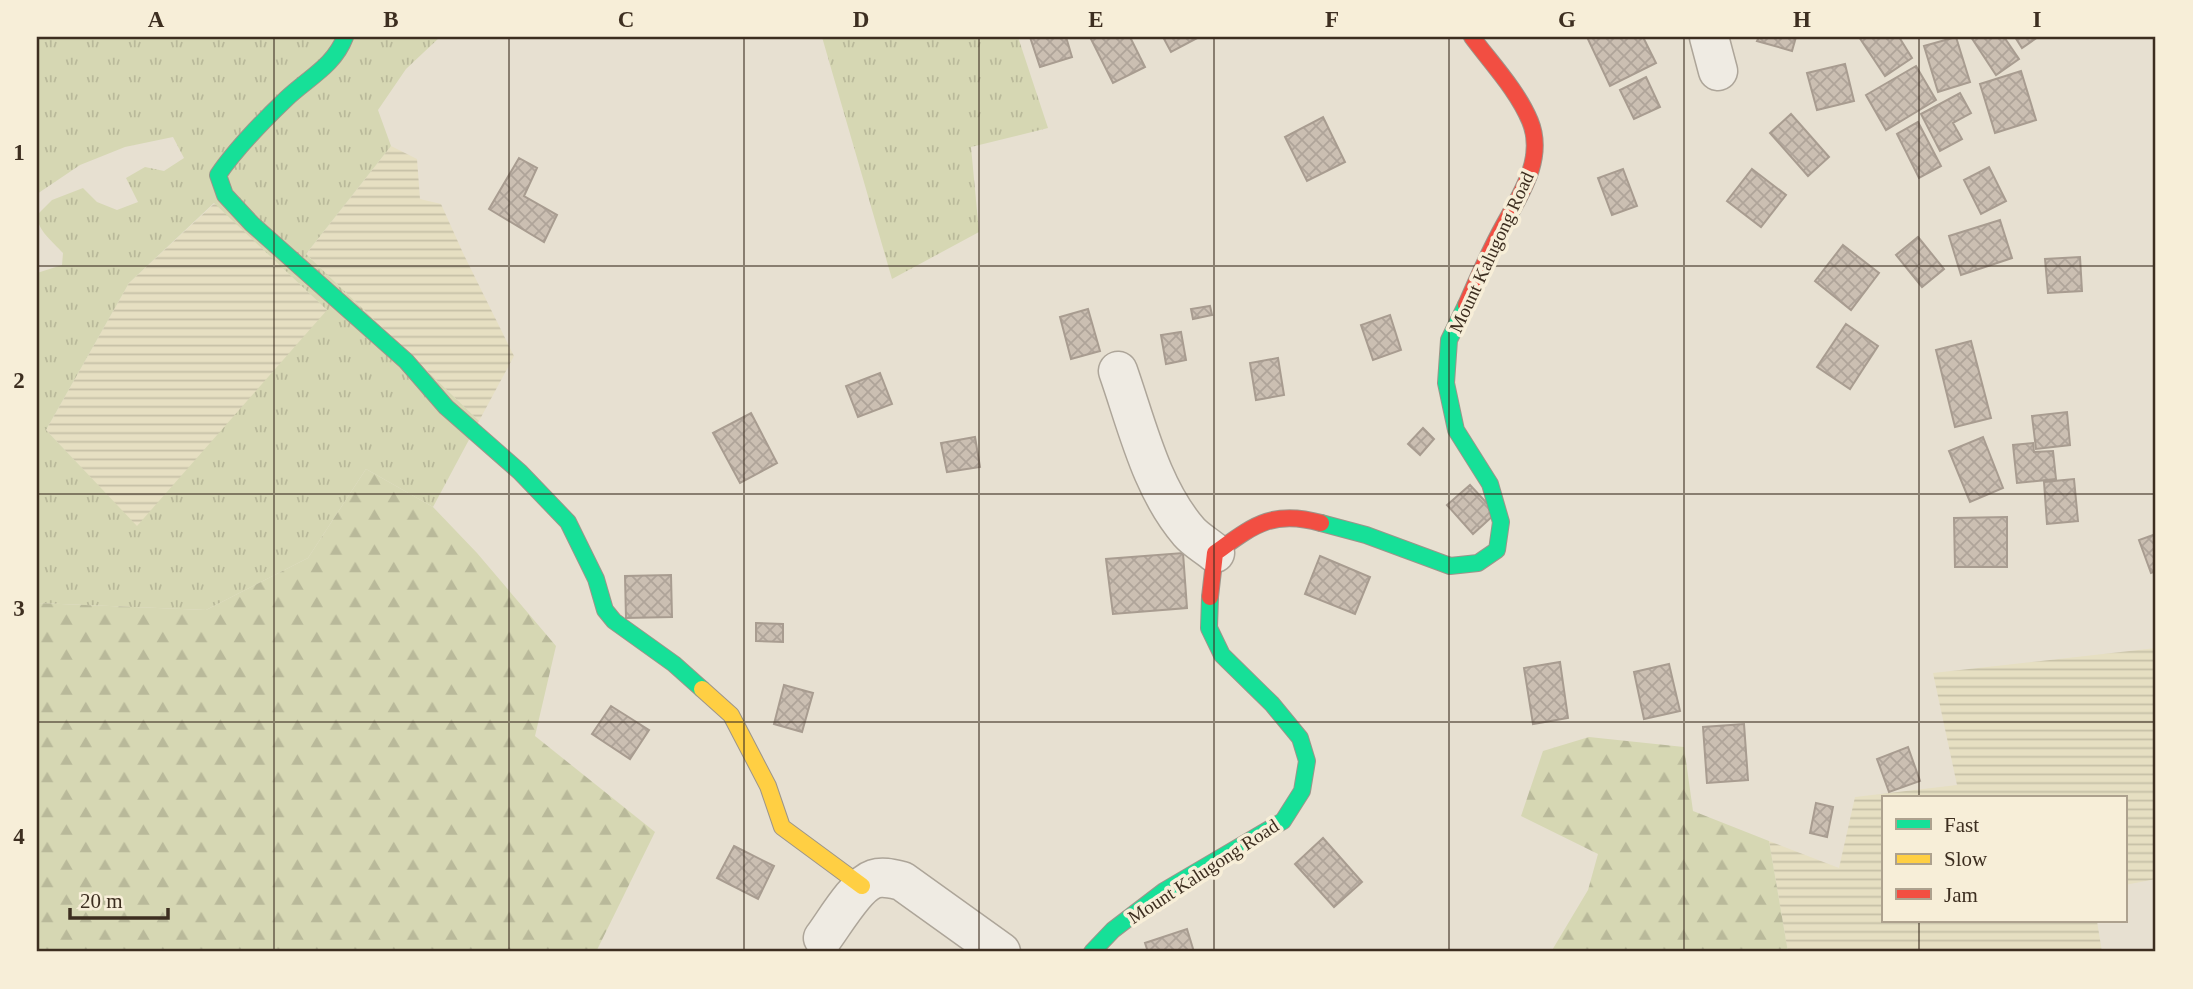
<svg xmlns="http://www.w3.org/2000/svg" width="2193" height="989" font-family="Georgia,serif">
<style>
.farmland{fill:url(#farmland-rules)}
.grass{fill:url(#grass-tufts);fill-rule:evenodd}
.forest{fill:url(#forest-firs)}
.building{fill:url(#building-cross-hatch);stroke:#a89c90;stroke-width:2}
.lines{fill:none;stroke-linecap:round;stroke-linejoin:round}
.street-casing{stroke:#ada599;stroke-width:41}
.fast-casing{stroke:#9c958a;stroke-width:18}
.slow-casing{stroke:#9c958a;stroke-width:18}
.jam-casing{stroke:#9c958a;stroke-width:18}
.street{stroke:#efebe3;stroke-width:38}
.fast{stroke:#16e098;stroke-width:16}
.slow{stroke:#ffcf43;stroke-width:16}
.jam{stroke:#f24e42;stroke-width:16}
.grid{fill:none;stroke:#3d2e20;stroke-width:2;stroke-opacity:0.55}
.labels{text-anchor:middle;stroke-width:7;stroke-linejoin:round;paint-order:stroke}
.street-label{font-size:19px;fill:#3d2e20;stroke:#f7eed8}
.neatline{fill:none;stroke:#3d2e20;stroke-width:2.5}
.grid-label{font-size:23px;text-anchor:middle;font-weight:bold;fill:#3d2e20}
</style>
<defs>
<pattern id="farmland-rules" width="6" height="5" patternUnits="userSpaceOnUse" patternTransform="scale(1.75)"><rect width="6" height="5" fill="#e6dfc2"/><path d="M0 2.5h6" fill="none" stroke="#c6c0a6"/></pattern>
<pattern id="grass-tufts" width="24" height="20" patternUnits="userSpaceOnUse" patternTransform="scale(1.75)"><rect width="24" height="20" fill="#d6d7b3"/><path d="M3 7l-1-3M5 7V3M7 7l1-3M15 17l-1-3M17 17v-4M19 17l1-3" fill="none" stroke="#b9b99a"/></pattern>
<pattern id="forest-firs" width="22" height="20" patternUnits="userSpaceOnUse" patternTransform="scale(1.75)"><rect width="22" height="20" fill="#d6d7b3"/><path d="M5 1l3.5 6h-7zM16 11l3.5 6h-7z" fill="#b9b99a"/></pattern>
<pattern id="building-cross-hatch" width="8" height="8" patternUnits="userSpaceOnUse" patternTransform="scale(1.75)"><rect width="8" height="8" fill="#cbbfb2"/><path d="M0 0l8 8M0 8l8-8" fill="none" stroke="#afa499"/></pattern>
</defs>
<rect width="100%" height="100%" fill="#e7e0d1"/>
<path class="farmland" d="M391,146L417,159L420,199L441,204L463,253L514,356L479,421L306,254Z
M215,203L328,311L137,527L46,430L129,283Z
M2156,648V879L2125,885V798H1883V921H2097L2102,952H1788L1769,841L1839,868L1855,797L1957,785L1933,673Z"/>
<path class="grass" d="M37,37H440L406,69L378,110L391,146L306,254L479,421L433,507L366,469L308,558L206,610L37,603V273L62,265L63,253C53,242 37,230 37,215L52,200L83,188L97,202L117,210L138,202L126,178L145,167L164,171L184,158L173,137L125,147L80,165L37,194ZM214,203L327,310L137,526L46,430L129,283Z
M822,37H1018L1048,128L971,147L979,232L892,279Z"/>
<path class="forest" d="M366,469L433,507L477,553L556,646L535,736L655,832L596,952H37V603L206,610L308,558Z
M1589,737L1684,747L1693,811L1769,841L1788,952H1551L1588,890L1598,854L1521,816L1543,751Z"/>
<path class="building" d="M1030,37H1066L1072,57L1040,67Z
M1090,37H1130L1145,67L1113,83Z
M1163,37H1199L1171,52Z
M1587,37H1643L1656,63L1610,86Z
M1759,37H1796L1792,51L1757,41Z
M1859,37H1899L1912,58L1885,76Z
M1956,37L1970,82L1938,92L1924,46Z
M1971,37H2004L2019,59L1996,75Z
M2015,37H2038L2022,48Z
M1845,64L1854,101L1817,110L1807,73Z
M1916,66L1936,100L1886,130L1866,95Z
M2021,71L2036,120L1995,133L1980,84Z
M1646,77L1660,107L1634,119L1620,90Z
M1960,93L1971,113L1953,123L1962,139L1940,151L1921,114Z
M1791,114L1829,157L1808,176L1770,133Z
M1323,117L1345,162L1307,181L1285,137Z
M1918,122L1941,166L1919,178L1897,134Z
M519,158L537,168L524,196L557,215L544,242L489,209Z
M1989,167L2006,201L1981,214L1964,180Z
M1623,169L1637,206L1612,215L1598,178Z
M1752,169L1786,195L1761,227L1727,201Z
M2000,220L2012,258L1961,275L1949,236Z
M1918,237L1944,269L1922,287L1896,255Z
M1843,245L1879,273L1851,310L1815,281Z
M2080,257L2082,291L2048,293L2045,259Z
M1210,306L1212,315L1193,319L1191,309Z
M1088,309L1100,351L1071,359L1060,317Z
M1390,315L1401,350L1373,360L1361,325Z
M1846,324L1878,346L1850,389L1817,367Z
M1181,332L1186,360L1166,364L1161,335Z
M1971,341L1991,418L1955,427L1936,350Z
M1278,358L1284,395L1256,400L1250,363Z
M880,373L892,404L858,417L846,386Z
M2067,412L2070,445L2036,449L2032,416Z
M751,413L777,463L740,483L713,433Z
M1423,428L1434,439L1420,455L1408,444Z
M975,437L980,467L947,472L941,443Z
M1983,437L2003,488L1970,502L1949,451Z
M2033,443L2034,452L2053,451L2056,479L2017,483L2013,445Z
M2074,479L2078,521L2047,524L2044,482Z
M1470,485L1496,513L1473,534L1447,505Z
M2007,517V567H1955L1954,518Z
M2156,534V571L2151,573L2139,540Z
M1183,553L1187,608L1113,614L1106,559Z
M1320,556L1370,577L1355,614L1305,594Z
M671,575L672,617L626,618L625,576Z
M756,623L783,624V642L756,641Z
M1560,662L1568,718L1533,724L1524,668Z
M1669,664L1680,711L1644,719L1634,672Z
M784,685L813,693L802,732L774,724Z
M611,706L649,730L630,759L592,734Z
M1744,724L1748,780L1707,783L1703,727Z
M1908,747L1920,781L1889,792L1877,759Z
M1816,803L1833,807L1827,837L1810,833Z
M1323,838L1362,882L1334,907L1295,864Z
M734,846L774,866L758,899L717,878Z
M1187,929L1194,952H1148L1145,943Z"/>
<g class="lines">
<defs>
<path id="street" d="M1709,37L1718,71
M1118,371C1137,425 1151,488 1189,532C1196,540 1207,546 1215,553
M823,938C835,922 856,885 874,879C883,876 893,879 902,881L1001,952"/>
<path id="fast" d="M345,37C334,66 308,78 286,99C262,122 237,147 218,175L225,195L252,224L406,361L446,407L520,472L568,522L596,579L605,610L614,621L674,664L702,689
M1321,523L1366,535L1450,566L1478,563L1497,550L1501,522L1490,484L1456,430L1446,383L1449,340L1466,305
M1092,952L1113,930L1164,891L1283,821L1302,791L1307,761L1300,738L1272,704L1222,655L1209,628L1210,597"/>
<path id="slow" d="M702,689L731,715L768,786L782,827L862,886"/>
<path id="jam" d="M1466,305C1476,282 1486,259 1498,236C1515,202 1547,162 1530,121C1517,90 1492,64 1472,37
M1210,597L1215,553C1253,526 1272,509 1321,523"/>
</defs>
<use href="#street" class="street-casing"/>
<use href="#fast" class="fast-casing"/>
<use href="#slow" class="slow-casing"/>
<use href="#jam" class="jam-casing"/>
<use href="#street" class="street"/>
<use href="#fast" class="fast"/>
<use href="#slow" class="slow"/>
<use href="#jam" class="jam"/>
</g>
<path class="grid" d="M274,37V952M509,37V952M744,37V952M979,37V952M1214,37V952M1449,37V952M1684,37V952M1919,37V798M37,266H2156M37,494H2156M37,722H2156M1919,921V952"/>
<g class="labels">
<g class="street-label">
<text transform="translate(1491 252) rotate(-65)" y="7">Mount Kalugong Road</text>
<text transform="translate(1203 871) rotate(-33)" y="7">Mount Kalugong Road</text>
</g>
</g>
<rect width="2193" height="989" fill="none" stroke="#f7eed8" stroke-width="77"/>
<rect x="1882" y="796" width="245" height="126" fill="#f7eed8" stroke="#ada18e" stroke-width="2"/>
<rect x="1896" y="819" width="35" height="10" fill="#16e098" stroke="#ada18e" stroke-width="2"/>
<text x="1944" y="832" font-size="21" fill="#3d2e20">Fast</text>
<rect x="1896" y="854" width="35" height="10" fill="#ffcf43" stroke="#ada18e" stroke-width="2"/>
<text x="1944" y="866" font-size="21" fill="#3d2e20">Slow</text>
<rect x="1896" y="889" width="35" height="10" fill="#f24e42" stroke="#ada18e" stroke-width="2"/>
<text x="1944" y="902" font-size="21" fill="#3d2e20">Jam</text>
<path d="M70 908v10h98v-10" fill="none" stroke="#3d2e20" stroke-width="3.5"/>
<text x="80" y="908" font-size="21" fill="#3d2e20" stroke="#f7eed8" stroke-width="5" paint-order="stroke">20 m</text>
<rect x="38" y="38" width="2116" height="912" class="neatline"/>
<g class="grid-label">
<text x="156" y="27">A</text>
<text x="391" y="27">B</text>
<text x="626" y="27">C</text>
<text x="861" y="27">D</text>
<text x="1096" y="27">E</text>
<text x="1332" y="27">F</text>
<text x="1567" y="27">G</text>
<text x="1802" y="27">H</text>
<text x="2037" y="27">I</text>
<text x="19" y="160">1</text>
<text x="19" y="388">2</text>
<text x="19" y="616">3</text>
<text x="19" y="844">4</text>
</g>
</svg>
